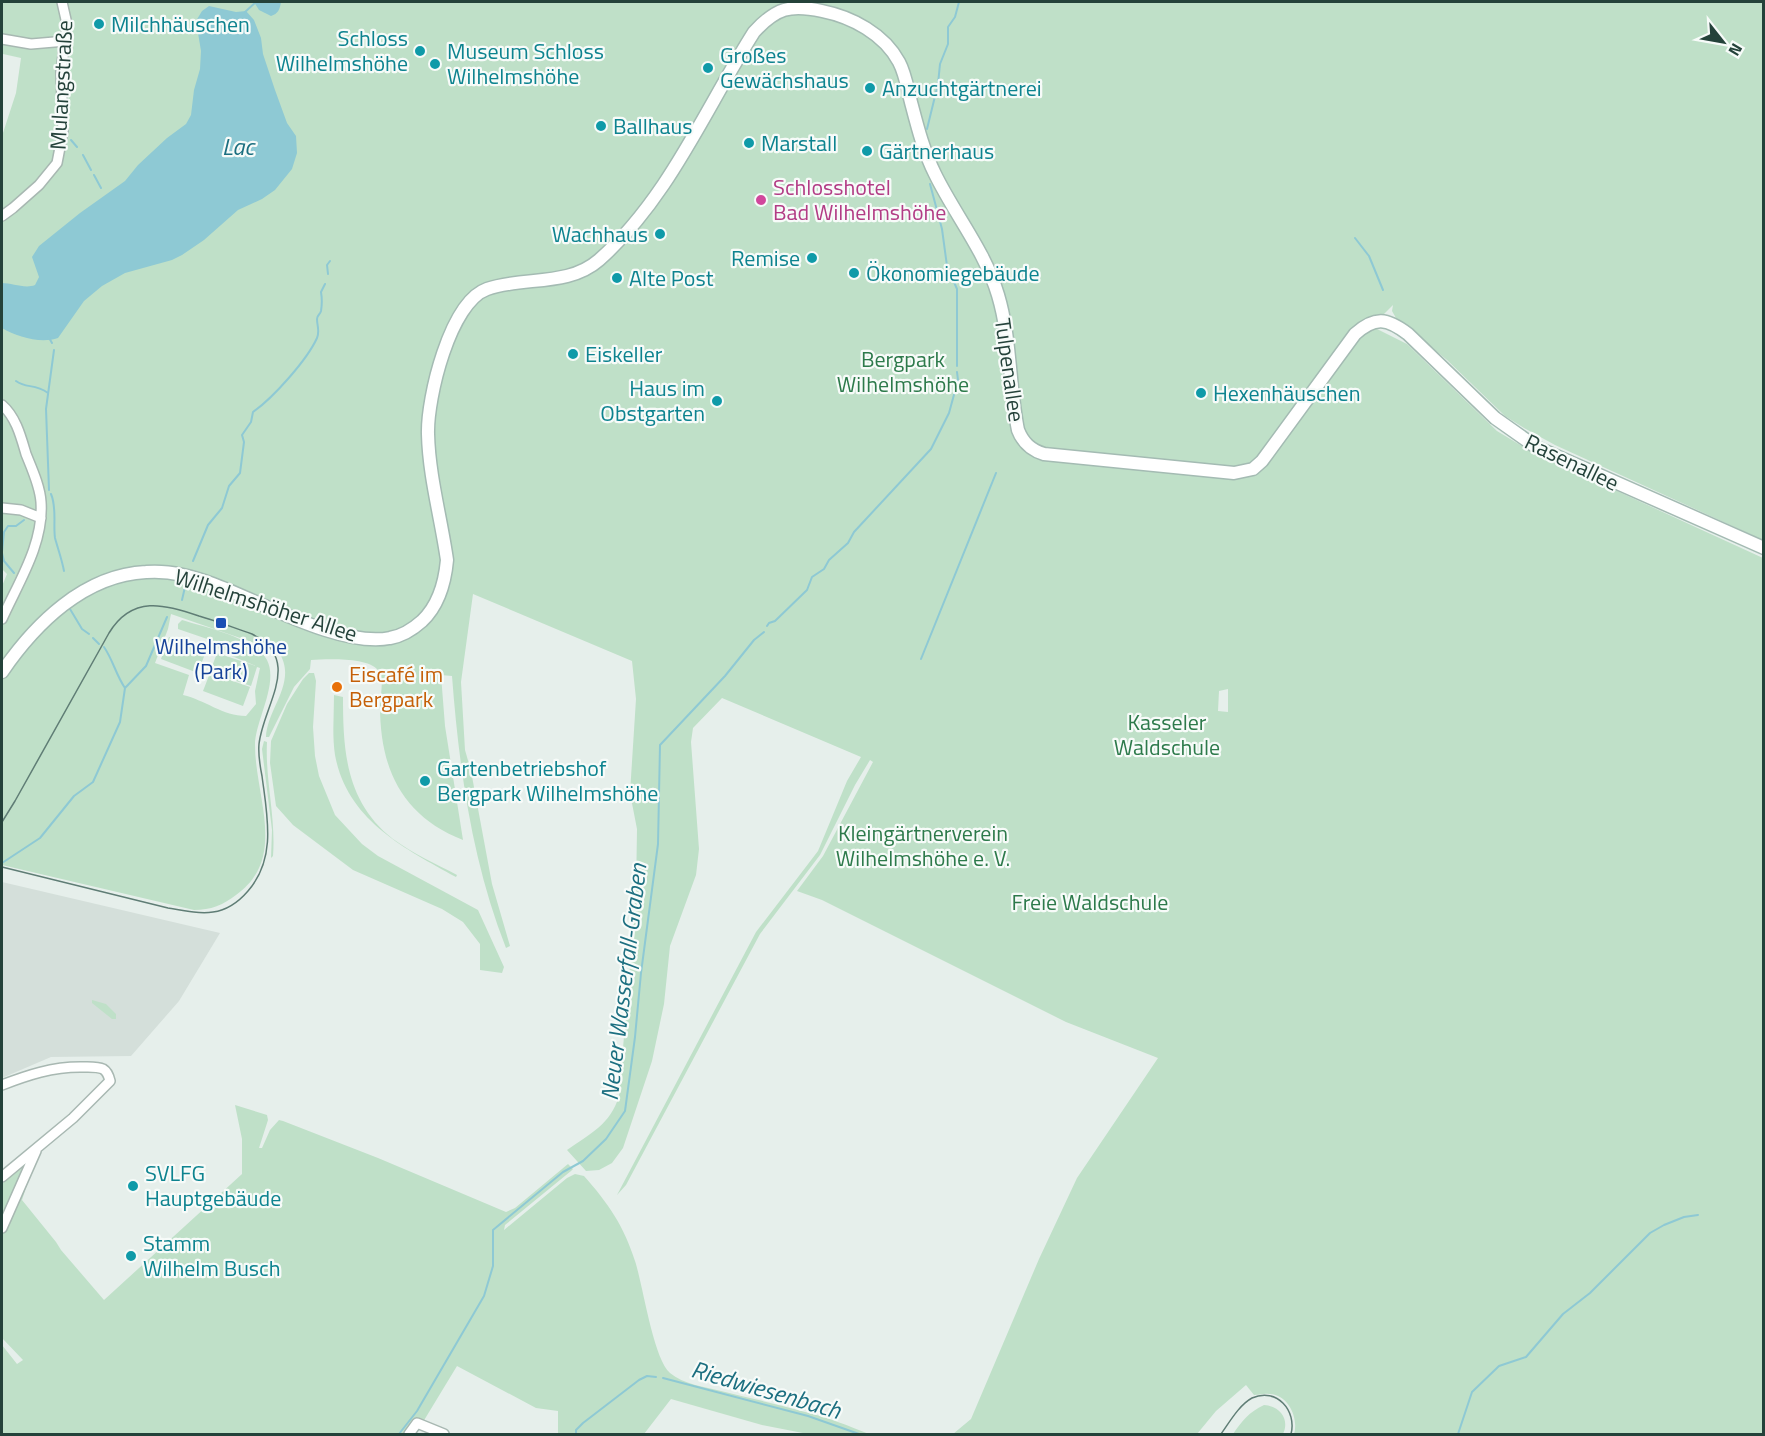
<svg xmlns="http://www.w3.org/2000/svg" width="1765" height="1436" font-family="'Titillium Web',sans-serif">
<style>
.built{fill:#d4dfda}
.green{fill:#bfe0c8;fill-rule:evenodd}
.water{fill:#8ec9d4}
.lines{fill:none;stroke-linecap:round;stroke-linejoin:round}
.stream{stroke:#8ec9d4;stroke-width:2}
.minor-casing{stroke:#a8b8b2;stroke-width:12}
.secondary-casing{stroke:#a4bbb3;stroke-width:15}
.minor{stroke:#fff;stroke-width:9}
.secondary{stroke:#fff;stroke-width:12}
.tram{stroke:#5f7d75;stroke-width:1.5}
.culture-dot{fill:#0f9aa8;stroke:#f7fbf9;stroke-width:2}
.hotel-dot{fill:#d1479c;stroke:#f7fbf9;stroke-width:2}
.transit-dot{fill:#1a4fb4;stroke:#f7fbf9;stroke-width:2}
.food-dot{fill:#e8710a;stroke:#f7fbf9;stroke-width:2}
.labels{text-anchor:middle;stroke-width:4.5;stroke-linejoin:round;paint-order:stroke}
.culture-label{font-size:22px;fill:#0d838f;stroke:#f7fbf9;text-anchor:start}
.street-label{font-size:22px;fill:#24423a;stroke:#f7fbf9}
.hotel-label{font-size:22px;fill:#b23c85;stroke:#f7fbf9;text-anchor:start}
.park-label{font-size:22px;fill:#2d7a4b;stroke:#f7fbf9}
.transit-label{font-size:22px;fill:#164399;stroke:#f7fbf9}
.food-label{font-size:22px;fill:#c56008;stroke:#f7fbf9;text-anchor:start}
.water-label{font-size:24px;font-style:italic;fill:#1c6f80;stroke:#f7fbf9}
</style>
<rect width="100%" height="100%" fill="#e6efeb"/>
<path class="built" d="M2,882L220,933L179,1001L131,1056L51,1057L2,1078Z"/>
<path class="green" d="M2,2H1763V540L1555,445L1524,428L1505,416L1447,360L1396,318L1392,311L1393,305L1369,329L1373,327L1407,344L1497,431L1532,452L1763,558V1434H1294C1299,1418 1288,1394 1269,1394C1264,1393 1259,1395 1254,1395L1246,1385L1216,1411L1197,1434H953L971,1419L1039,1259L1077,1178L1158,1058L1066,1022L822,900L797,891L823,856L873,762L870,760L855,785L820,855L760,934L626,1185L617,1195L756,932L818,851L847,781L861,757L722,698L693,728L691,742L699,849L696,875L670,946L664,1004L652,1061L623,1148L612,1163L599,1170L586,1171L567,1150C591,1133 610,1125 619,1096L636,893L637,829L630,793L636,699L632,661L473,594L461,682L465,750L471,771L492,884L510,946L506,948C472,862 459,768 452,676L441,675L445,726L463,840C402,816 380,769 380,706C380,696 385,678 378,670C367,657 327,659 311,660L310,669L294,687L269,737H266C267,708 299,681 278,651L171,614L168,629L155,663L189,675L183,695C205,700 223,716 246,716L256,704L255,691L260,668L257,667L251,686L210,672L217,653L256,666L222,652L218,648L216,642L178,629V624L182,620C204,627 256,638 267,660C279,684 255,721 255,745C255,797 288,858 236,895C223,905 211,910 194,910L2,865V586L7,574L2,569V136L16,93L21,58L3,54ZM1228,689V712L1218,711L1219,691Z
M169,637L206,651L198,673L161,659Z
M210,673L250,687L243,706L203,691Z
M309,673H314L316,681L313,727L315,756L319,776L335,815L362,844L378,856L478,910L504,967L502,973L480,970V944L463,922L442,909L353,870L293,825L276,806L270,763L271,741L287,704L303,679Z
M334,695L343,697C343,752 346,802 393,839C412,853 436,864 457,875L456,877C404,848 347,820 335,755C332,735 334,715 334,695Z
M264,741L267,742C265,780 276,817 273,856L271,858L272,830L262,749Z
M92,1000L106,1004L116,1014V1019H112L92,1003Z
M235,1105L267,1115L268,1120L259,1148H262L270,1130L279,1120L283,1121L378,1158L506,1212L515,1208L568,1164L573,1169L571,1171L505,1225L504,1230L567,1178L575,1174L584,1176C608,1203 624,1226 635,1261C643,1285 653,1358 670,1373C683,1384 705,1387 721,1391C749,1398 777,1404 805,1412C827,1417 849,1426 869,1434H808L762,1425L671,1399L644,1434H558V1411L536,1408L457,1366L423,1422L416,1418L404,1434H2V1345L17,1364L23,1360L2,1338V1233L9,1220L35,1160L22,1200L56,1242L61,1250L104,1300L242,1174V1139Z
M24,1163L2,1223V1184Z
M1264,1405C1280,1406 1290,1419 1283,1434H1233C1242,1421 1249,1412 1264,1405Z"/>
<path class="water" d="M254,2H281C280,9 278,14 271,16L259,10Z
M209,6L236,12L246,11L254,20L261,38L263,54L275,90L287,123L296,136L297,153L292,169L275,190L262,199L238,210L204,240L182,255L172,260L125,273L102,286L84,301L58,338C41,344 17,337 2,328V283C12,283 25,289 35,285L39,277L32,257L39,246L80,213L125,181L138,165L167,138L186,124L191,115L194,90L200,69L201,51L196,21L202,11Z"/>
<g class="lines">
<path class="stream" d="M245,12L256,2
M927,129L938,84L940,64L948,44V27L955,17L959,2
M71,140L77,147
M83,155L91,170
M94,175L101,188
M930,184L942,229L947,266L957,289V366
M1355,238L1369,256L1383,290
M328,274L327,265L330,261
M48,336L52,343
M16,381C27,389 34,383 48,393
M49,490L46,409L54,350
M51,494C57,508 53,524 55,538C58,549 62,560 64,571
M2,552L4,532L8,526H16L24,520
M2,553L4,561L14,573
M193,561L208,525L222,508L229,486L240,473L244,442L242,435L251,422L253,412C273,398 307,360 317,338C320,331 317,326 317,319C317,315 320,315 321,311C322,305 322,298 321,292L325,284
M182,600L185,587
M70,609L82,629L89,634
M767,626L769,623L775,621L807,590L812,577L824,569L829,560L848,543L854,532L931,449L949,413L958,380L957,372
M93,638L99,644
M921,659L996,473
M125,688L146,666L167,617
M2,863L40,838L74,796L93,782L120,722L125,688C116,675 113,660 104,647
M663,1378L808,1416L859,1434
M399,1434L417,1411L484,1296L493,1266V1230L563,1172L583,1161L606,1139L625,1111L635,1037L641,973L658,844L660,745L725,676L754,640L764,632
M576,1434V1430L583,1423L639,1380L647,1376L656,1377
M1458,1434L1472,1392L1499,1366L1526,1357L1563,1314L1590,1293L1650,1233L1664,1225L1684,1217L1698,1215"/>
<defs>
<path id="minor" d="M2,39L31,44L66,41
M2,216L13,208L39,185L57,163L63,132L61,72L67,24L62,2
M2,405C16,417 21,437 26,454C32,469 40,486 41,502C44,544 18,583 2,619
M2,508L21,510L41,518
M2,1085C28,1075 52,1067 80,1067C87,1067 97,1066 103,1069C108,1072 109,1077 110,1081L73,1118L2,1177
M2,1228L36,1151
M409,1434L417,1423L444,1434"/>
<path id="secondary" d="M2,672C35,624 84,575 146,572C169,570 192,576 213,584C259,601 342,648 390,638C402,636 412,630 422,621C439,605 445,582 447,560C441,518 429,476 428,434C427,398 450,302 487,289C524,276 568,287 599,260C669,198 705,109 754,32C776,8 790,4 822,11C852,17 884,34 899,62C906,75 908,92 912,106C918,129 924,152 935,174C955,215 985,251 998,295C1011,338 1009,386 1018,430C1023,443 1031,450 1044,454L1234,473L1253,469L1262,461L1355,334C1375,316 1387,318 1408,334L1495,418L1536,447L1764,548"/>
</defs>
<use href="#minor" class="minor-casing"/>
<use href="#secondary" class="secondary-casing"/>
<use href="#minor" class="minor"/>
<use href="#secondary" class="secondary"/>
<path class="tram" d="M2,822L15,801L109,633C132,595 165,604 199,616C217,621 234,628 252,634C304,660 263,705 259,744C258,755 260,766 262,776C267,815 277,858 248,891C224,919 202,914 168,908L2,867
M1221,1434C1229,1423 1239,1405 1252,1398C1277,1387 1297,1411 1291,1434"/>
</g>
<g class="culture-dot">
<circle cx="99" cy="24" r="6"/>
<circle cx="420" cy="51" r="6"/>
<circle cx="435" cy="64" r="6"/>
<circle cx="708" cy="68" r="6"/>
<circle cx="870" cy="88" r="6"/>
<circle cx="601" cy="126" r="6"/>
<circle cx="749" cy="143" r="6"/>
<circle cx="867" cy="151" r="6"/>
<circle cx="660" cy="234" r="6"/>
<circle cx="812" cy="258" r="6"/>
<circle cx="854" cy="273" r="6"/>
<circle cx="617" cy="278" r="6"/>
<circle cx="573" cy="354" r="6"/>
<circle cx="1201" cy="393" r="6"/>
<circle cx="717" cy="401" r="6"/>
<circle cx="425" cy="781" r="6"/>
<circle cx="133" cy="1186" r="6"/>
<circle cx="131" cy="1256" r="6"/>
</g>
<circle class="hotel-dot" cx="761" cy="200" r="6"/>
<rect class="transit-dot" x="215" y="617" width="12" height="12" rx="3"/>
<circle class="food-dot" cx="337" cy="687" r="6"/>
<g class="labels">
<g class="culture-label">
<text x="111" y="32">Milchhäuschen</text>
<text x="408" y="46" text-anchor="end">Schloss<tspan x="408" dy="25">Wilhelmshöhe</tspan></text>
<text x="447" y="59">Museum Schloss<tspan x="447" dy="25">Wilhelmshöhe</tspan></text>
<text x="720" y="63">Großes<tspan x="720" dy="25">Gewächshaus</tspan></text>
<text x="882" y="96">Anzuchtgärtnerei</text>
<text x="613" y="134">Ballhaus</text>
<text x="761" y="151">Marstall</text>
<text x="879" y="159">Gärtnerhaus</text>
<text x="648" y="242" text-anchor="end">Wachhaus</text>
<text x="800" y="266" text-anchor="end">Remise</text>
<text x="866" y="281">Ökonomiegebäude</text>
<text x="629" y="286">Alte Post</text>
<text x="585" y="362">Eiskeller</text>
<text x="705" y="396" text-anchor="end">Haus im<tspan x="705" dy="25">Obstgarten</tspan></text>
<text x="1213" y="401">Hexenhäuschen</text>
<text x="437" y="776">Gartenbetriebshof<tspan x="437" dy="25">Bergpark Wilhelmshöhe</tspan></text>
<text x="145" y="1181">SVLFG<tspan x="145" dy="25">Hauptgebäude</tspan></text>
<text x="143" y="1251">Stamm<tspan x="143" dy="25">Wilhelm Busch</tspan></text>
</g>
<g class="street-label">
<text transform="translate(61 85) rotate(-87)" y="8">Mulangstraße</text>
<text transform="translate(1010 370) rotate(82)" y="8">Tulpenallee</text>
<text transform="translate(1572 462) rotate(26)" y="8">Rasenallee</text>
<text transform="translate(266 605) rotate(18)" y="8">Wilhelmshöher Allee</text>
</g>
<g class="hotel-label">
<text x="773" y="195">Schlosshotel<tspan x="773" dy="25">Bad Wilhelmshöhe</tspan></text>
</g>
<g class="park-label">
<text x="903" y="367">Bergpark<tspan x="903" dy="25">Wilhelmshöhe</tspan></text>
<text x="1167" y="730">Kasseler<tspan x="1167" dy="25">Waldschule</tspan></text>
<text x="923" y="841">Kleingärtnerverein<tspan x="923" dy="25">Wilhelmshöhe e. V.</tspan></text>
<text x="1090" y="910">Freie Waldschule</text>
</g>
<g class="transit-label">
<text x="221" y="654">Wilhelmshöhe<tspan x="221" dy="25">(Park)</tspan></text>
</g>
<g class="food-label">
<text x="349" y="682">Eiscafé im<tspan x="349" dy="25">Bergpark</tspan></text>
</g>
<g class="water-label">
<text x="238" y="155">Lac</text>
<text transform="translate(624 982) rotate(-83)" y="8">Neuer Wasserfall-Graben</text>
<text transform="translate(766 1390) rotate(16)" y="8">Riedwiesenbach</text>
</g>
</g>
<rect width="1765" height="1436" fill="none" stroke="#24423a" stroke-width="6"/>
<g transform="translate(1723 42) rotate(121)" stroke="#f7fbf9" stroke-width="4.5" paint-order="stroke">
<path d="M0-4.5L10 22L0 15L-10 22Z" fill="#24423a"/>
<text y="-9" font-size="16" font-weight="bold" text-anchor="middle" fill="#24423a">N</text>
</g>
</svg>
